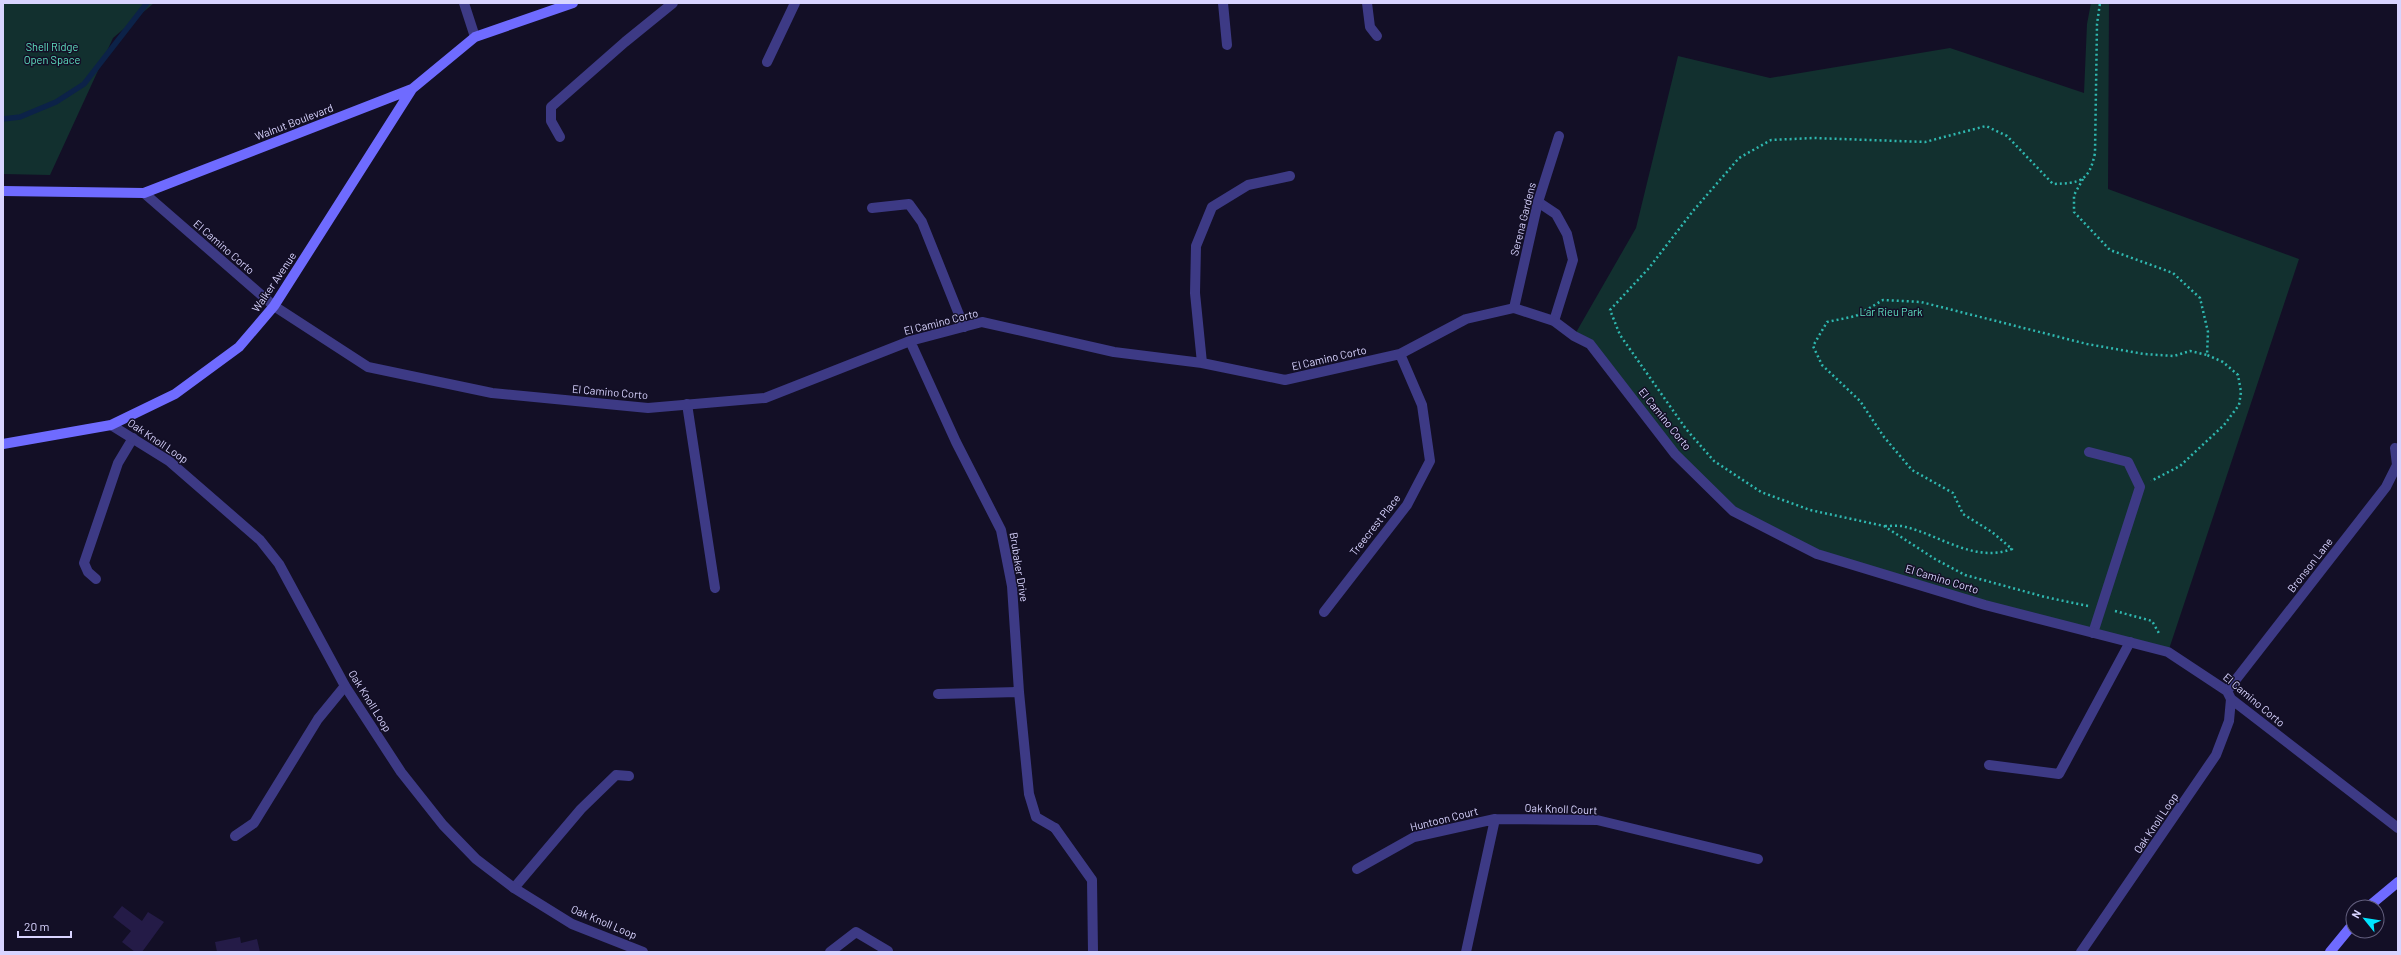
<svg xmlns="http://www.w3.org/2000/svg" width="2401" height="955" font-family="Barlow,sans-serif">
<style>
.green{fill:#12302f}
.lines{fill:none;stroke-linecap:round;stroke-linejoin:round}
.stream{stroke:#0c2248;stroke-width:5.5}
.building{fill:#241b47}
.path{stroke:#2fb8b0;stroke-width:2.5;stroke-dasharray:2 3;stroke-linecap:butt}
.lane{stroke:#3d3a85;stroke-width:10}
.street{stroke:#3d3a85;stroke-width:10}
.secondary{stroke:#6f6bff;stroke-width:10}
.labels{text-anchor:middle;stroke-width:3;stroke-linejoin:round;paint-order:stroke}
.park-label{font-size:11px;fill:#5fe0c0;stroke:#130f26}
.street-label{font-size:11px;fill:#d9d4ff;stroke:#130f26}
</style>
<rect width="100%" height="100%" fill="#130f26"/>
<path class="green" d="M3,3H154L113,38L50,175L3,174Z
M2091,3H2109L2108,189L2299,259L2168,652L1817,554L1733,511L1695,472L1590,344L1574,336L1636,228L1678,56L1770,78L1950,48L2084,93L2087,24Z"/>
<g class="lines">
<path class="stream" d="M3,119L20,117L56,102L84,84L147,3"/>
</g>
<path class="building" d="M122,906L142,921L148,912L164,922L142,952H135L122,942L131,931L113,917Z
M240,937L241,943L257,939L260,952H217L215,942Z"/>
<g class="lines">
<path class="path" d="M2083,179L2074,195V212L2110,250L2173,273L2200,298L2208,332L2207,355L2223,362L2238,375L2241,392L2239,405L2224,425L2180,466L2151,481
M1885,526C1892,526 1900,525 1906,527C1941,536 1975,563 2012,549L1992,532L1963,514L1953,493L1912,470L1884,437L1860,401L1822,365L1813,346L1827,322L1856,316L1883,300L1921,302L2087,344L2144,354L2174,356L2190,351L2207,355
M2088,606L2045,597L1965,575L1935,559L1884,526L1810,510L1761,492L1714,461L1686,429L1620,335L1610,310L1649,268L1693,211L1739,158L1771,140L1814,138L1925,142L1986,126L2007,136L2053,184C2080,183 2089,182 2095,153L2097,24L2100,3
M2115,611L2152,621L2160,635"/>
<path class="lane" d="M1223,3L1227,45
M1367,3L1370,27L1377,36
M767,62L795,3
M560,137L551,121V107L625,42L673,3
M1538,202L1556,214L1567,234L1573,260L1554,321
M872,208L909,204L922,222L964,327
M687,404L715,588
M2089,452L2128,462L2140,487L2093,633
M96,579L88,572L84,563L118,463L133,438
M1989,765L2059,774L2130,642
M1055,828L1092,880L1093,952
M235,836L254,823L318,719L345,686
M514,888L581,809L616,775L629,776
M830,952L856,932L888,951"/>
<path class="street" d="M464,3L475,37
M144,193L274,306L368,367L492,393L648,408L765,398L910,341L982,322L1114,352L1202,363L1285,380L1400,354L1466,319L1514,308L1554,321L1574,336L1590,344L1675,454L1733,511L1817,554L1985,605L2168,652L2227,691L2231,699L2398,828
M1514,308L1538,202L1559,136
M910,341L956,442L1001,530L1012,586L1019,692L1029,794L1036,817L1055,828
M1202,363L1195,293L1196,246L1212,207L1248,185L1290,176
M111,425L169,461L260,540L279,564L345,686L401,772L443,825L476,859L514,888L572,924L643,952
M1324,612L1407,505L1430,461L1422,405L1400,354
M2227,691L2386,487L2397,465L2395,448
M938,694L1019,692
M1357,869L1414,837L1495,819L1597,820L1758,859
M1466,952L1495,819
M2081,952L2216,755L2229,721L2231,699"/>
<path class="secondary" d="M3,191L144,193L412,89L475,37L573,3
M3,444L111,425L175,394L239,347L274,306L412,89
M2368,907L2398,882
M2330,952L2353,924"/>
</g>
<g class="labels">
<g class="park-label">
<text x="52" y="51">Shell Ridge<tspan x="52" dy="13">Open Space</tspan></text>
<text x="1891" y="316">Lar Rieu Park</text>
</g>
<g class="street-label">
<text transform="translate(294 122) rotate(-21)" y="4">Walnut Boulevard</text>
<text transform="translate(1523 219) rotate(-76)" y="4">Serena Gardens</text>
<text transform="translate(224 247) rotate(41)" y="4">El Camino Corto</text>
<text transform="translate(274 282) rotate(-56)" y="4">Walker Avenue</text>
<text transform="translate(941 322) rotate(-14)" y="4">El Camino Corto</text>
<text transform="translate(1329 358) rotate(-13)" y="4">El Camino Corto</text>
<text transform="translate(610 392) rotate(5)" y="4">El Camino Corto</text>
<text transform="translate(1665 419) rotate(51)" y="4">El Camino Corto</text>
<text transform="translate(158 441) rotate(34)" y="4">Oak Knoll Loop</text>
<text transform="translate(1375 525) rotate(-52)" y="4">Treecrest Place</text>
<text transform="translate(2310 565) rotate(-52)" y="4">Bronson Lane</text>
<text transform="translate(1019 567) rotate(81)" y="4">Brubaker Drive</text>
<text transform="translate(1942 579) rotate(17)" y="4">El Camino Corto</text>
<text transform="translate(2254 700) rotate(40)" y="4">El Camino Corto</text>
<text transform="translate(370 701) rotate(58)" y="4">Oak Knoll Loop</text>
<text transform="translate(1561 809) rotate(2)" y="4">Oak Knoll Court</text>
<text transform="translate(1444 819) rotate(-14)" y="4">Huntoon Court</text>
<text transform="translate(2156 823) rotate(-56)" y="4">Oak Knoll Loop</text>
<text transform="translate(604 922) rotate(23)" y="4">Oak Knoll Loop</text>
</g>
</g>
<rect width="2401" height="955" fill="none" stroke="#d9d4ff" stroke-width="8"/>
<g transform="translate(2365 919) rotate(300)"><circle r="19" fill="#130f26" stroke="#625e7d"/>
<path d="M0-3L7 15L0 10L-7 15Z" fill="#00e5ff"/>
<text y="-6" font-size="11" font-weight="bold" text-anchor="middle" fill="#d9d4ff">N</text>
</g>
<path d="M18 931v6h53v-6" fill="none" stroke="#d9d4ff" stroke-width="2"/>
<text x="24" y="931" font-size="12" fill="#d9d4ff" stroke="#130f26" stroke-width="3" paint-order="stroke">20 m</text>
</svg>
